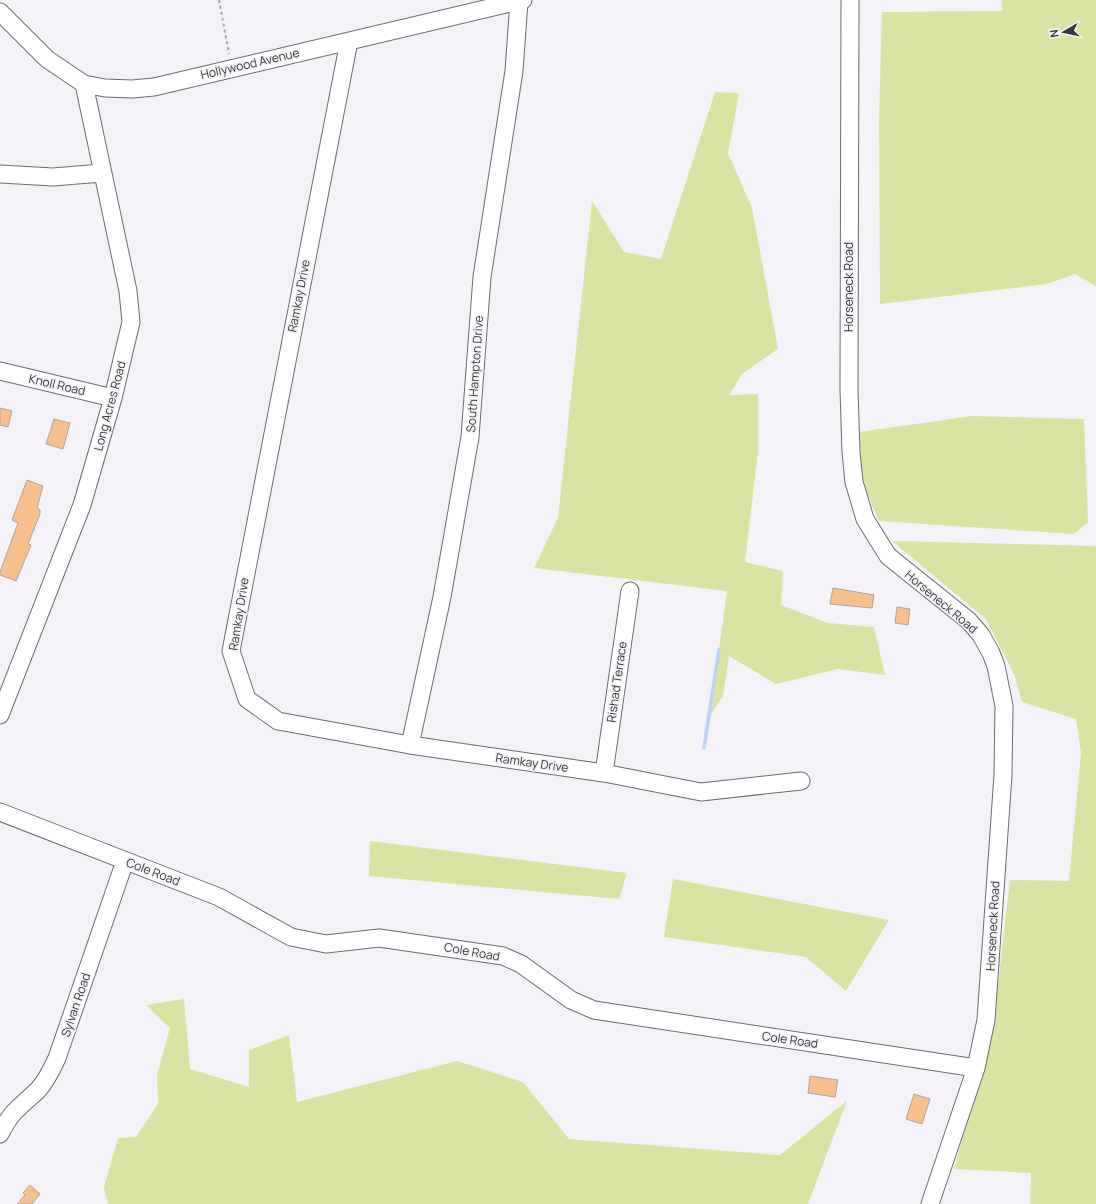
<svg xmlns="http://www.w3.org/2000/svg" width="1096" height="1204" font-family="Manrope,sans-serif">
<style>
.green{fill:#d8e4a2}
.lines{fill:none;stroke-linecap:round;stroke-linejoin:round}
.stream{stroke:#bbd4f7;stroke-width:3.5}
.building{fill:#f8bf8c;stroke:#aba7a4}
.minor-casing{stroke:#6d6b6f;stroke-width:19}
.path{stroke:#a8a6aa;stroke-width:2;stroke-dasharray:3 3;stroke-linecap:butt}
.minor{stroke:#fff;stroke-width:17}
.labels{text-anchor:middle;stroke-width:3;stroke-linejoin:round;paint-order:stroke}
.street-label{font-size:12px;fill:#39383a;stroke:#f4f2f7}
</style>
<rect width="100%" height="100%" fill="#f4f2f7"/>
<path class="green" d="M1002,0H1096V286L1075,274L1047,284L880,304L879,120L882,12L1002,11Z
M715,92L739,93L728,153L752,208L778,349L742,374L729,395L758,394V452L745,562L783,571L781,605L828,623L874,627L885,675L838,669L776,684L729,656L723,696L710,716L727,591L534,568L558,518L592,201L624,252L661,259Z
M972,416L1084,419L1088,522L1074,534L879,521L863,484L859,432Z
M892,541L1096,546V1204H1030L1031,1173L954,1169L993,1028L1010,880L1069,881L1081,753L1076,719L1022,702L1014,674L986,619Z
M370,841L627,873L619,899L369,876Z
M673,879L889,920L846,991L806,957L664,937Z
M184,999L190,1069L249,1087V1050L289,1035L297,1102L457,1061L523,1082L569,1139L780,1155L847,1101L808,1204H108L104,1187L118,1138L136,1137L158,1104L157,1075L170,1028L146,1005Z"/>
<g class="lines">
<path class="stream" d="M704,748L719,650"/>
</g>
<path class="building" d="M0,408L12,411L8,427L0,425Z
M54,419L70,423L63,449L46,444Z
M27,480L43,486L37,508L40,510V514L28,544L31,545L16,581L0,575V572L18,523L12,520Z
M833,588L874,595L872,608L830,604Z
M897,607L910,609L908,625L895,623Z
M810,1076L838,1080L835,1097L808,1093Z
M914,1094L930,1099L922,1124L906,1119Z
M30,1185L40,1194L32,1204H17L25,1195L23,1193Z"/>
<g class="lines">
<defs>
<path id="minor" d="M850,0L849,390L851,452L854,482L865,519L888,556L969,621L981,635L991,653L996,666L1004,706L1003,775L986,1020L976,1068L930,1204
M0,12L47,59L84,84L105,88L132,89L154,87L523,0
M349,41L231,651L247,699L278,721L410,745L604,773L701,792L801,781
M0,174L53,177L102,173
M0,371L113,398
M0,715L82,505L113,398L131,322L128,291L84,84
M410,745L442,597L470,437L482,277L514,71L519,1
M604,773L630,591
M0,812L219,897L291,937L326,944L379,938L503,956L521,964L571,1000L594,1010L976,1068
M0,1134C12,1110 19,1108 38,1090C46,1081 52,1069 57,1058L125,861"/>
</defs>
<use href="#minor" class="minor-casing"/>
<path class="path" d="M219,0L229,54"/>
<use href="#minor" class="minor"/>
</g>
<g class="labels">
<g class="street-label">
<text transform="translate(250 64) rotate(-13)" y="4">Hollywood Avenue</text>
<text transform="translate(849 287) rotate(-90)" y="4">Horseneck Road</text>
<text transform="translate(299 296) rotate(-79)" y="4">Ramkay Drive</text>
<text transform="translate(475 374) rotate(-86)" y="4">South Hampton Drive</text>
<text transform="translate(57 385) rotate(13)" y="4">Knoll Road</text>
<text transform="translate(110 406) rotate(-75)" y="4">Long Acres Road</text>
<text transform="translate(941 602) rotate(40)" y="4">Horseneck Road</text>
<text transform="translate(239 614) rotate(-81)" y="4">Ramkay Drive</text>
<text transform="translate(617 682) rotate(-82)" y="4">Rishad Terrace</text>
<text transform="translate(532 763) rotate(8)" y="4">Ramkay Drive</text>
<text transform="translate(153 872) rotate(21)" y="4">Cole Road</text>
<text transform="translate(993 926) rotate(-87)" y="4">Horseneck Road</text>
<text transform="translate(472 952) rotate(10)" y="4">Cole Road</text>
<text transform="translate(76 1005) rotate(-71)" y="4">Sylvan Road</text>
<text transform="translate(790 1040) rotate(8)" y="4">Cole Road</text>
</g>
</g>
<g transform="translate(1064 32) rotate(261)" stroke="#f4f2f7" stroke-width="3" paint-order="stroke">
<path d="M0-3L7 15L0 10L-7 15Z" fill="#39383a"/>
<text y="-6" font-size="11" font-weight="bold" text-anchor="middle" fill="#39383a">N</text>
</g>
</svg>
